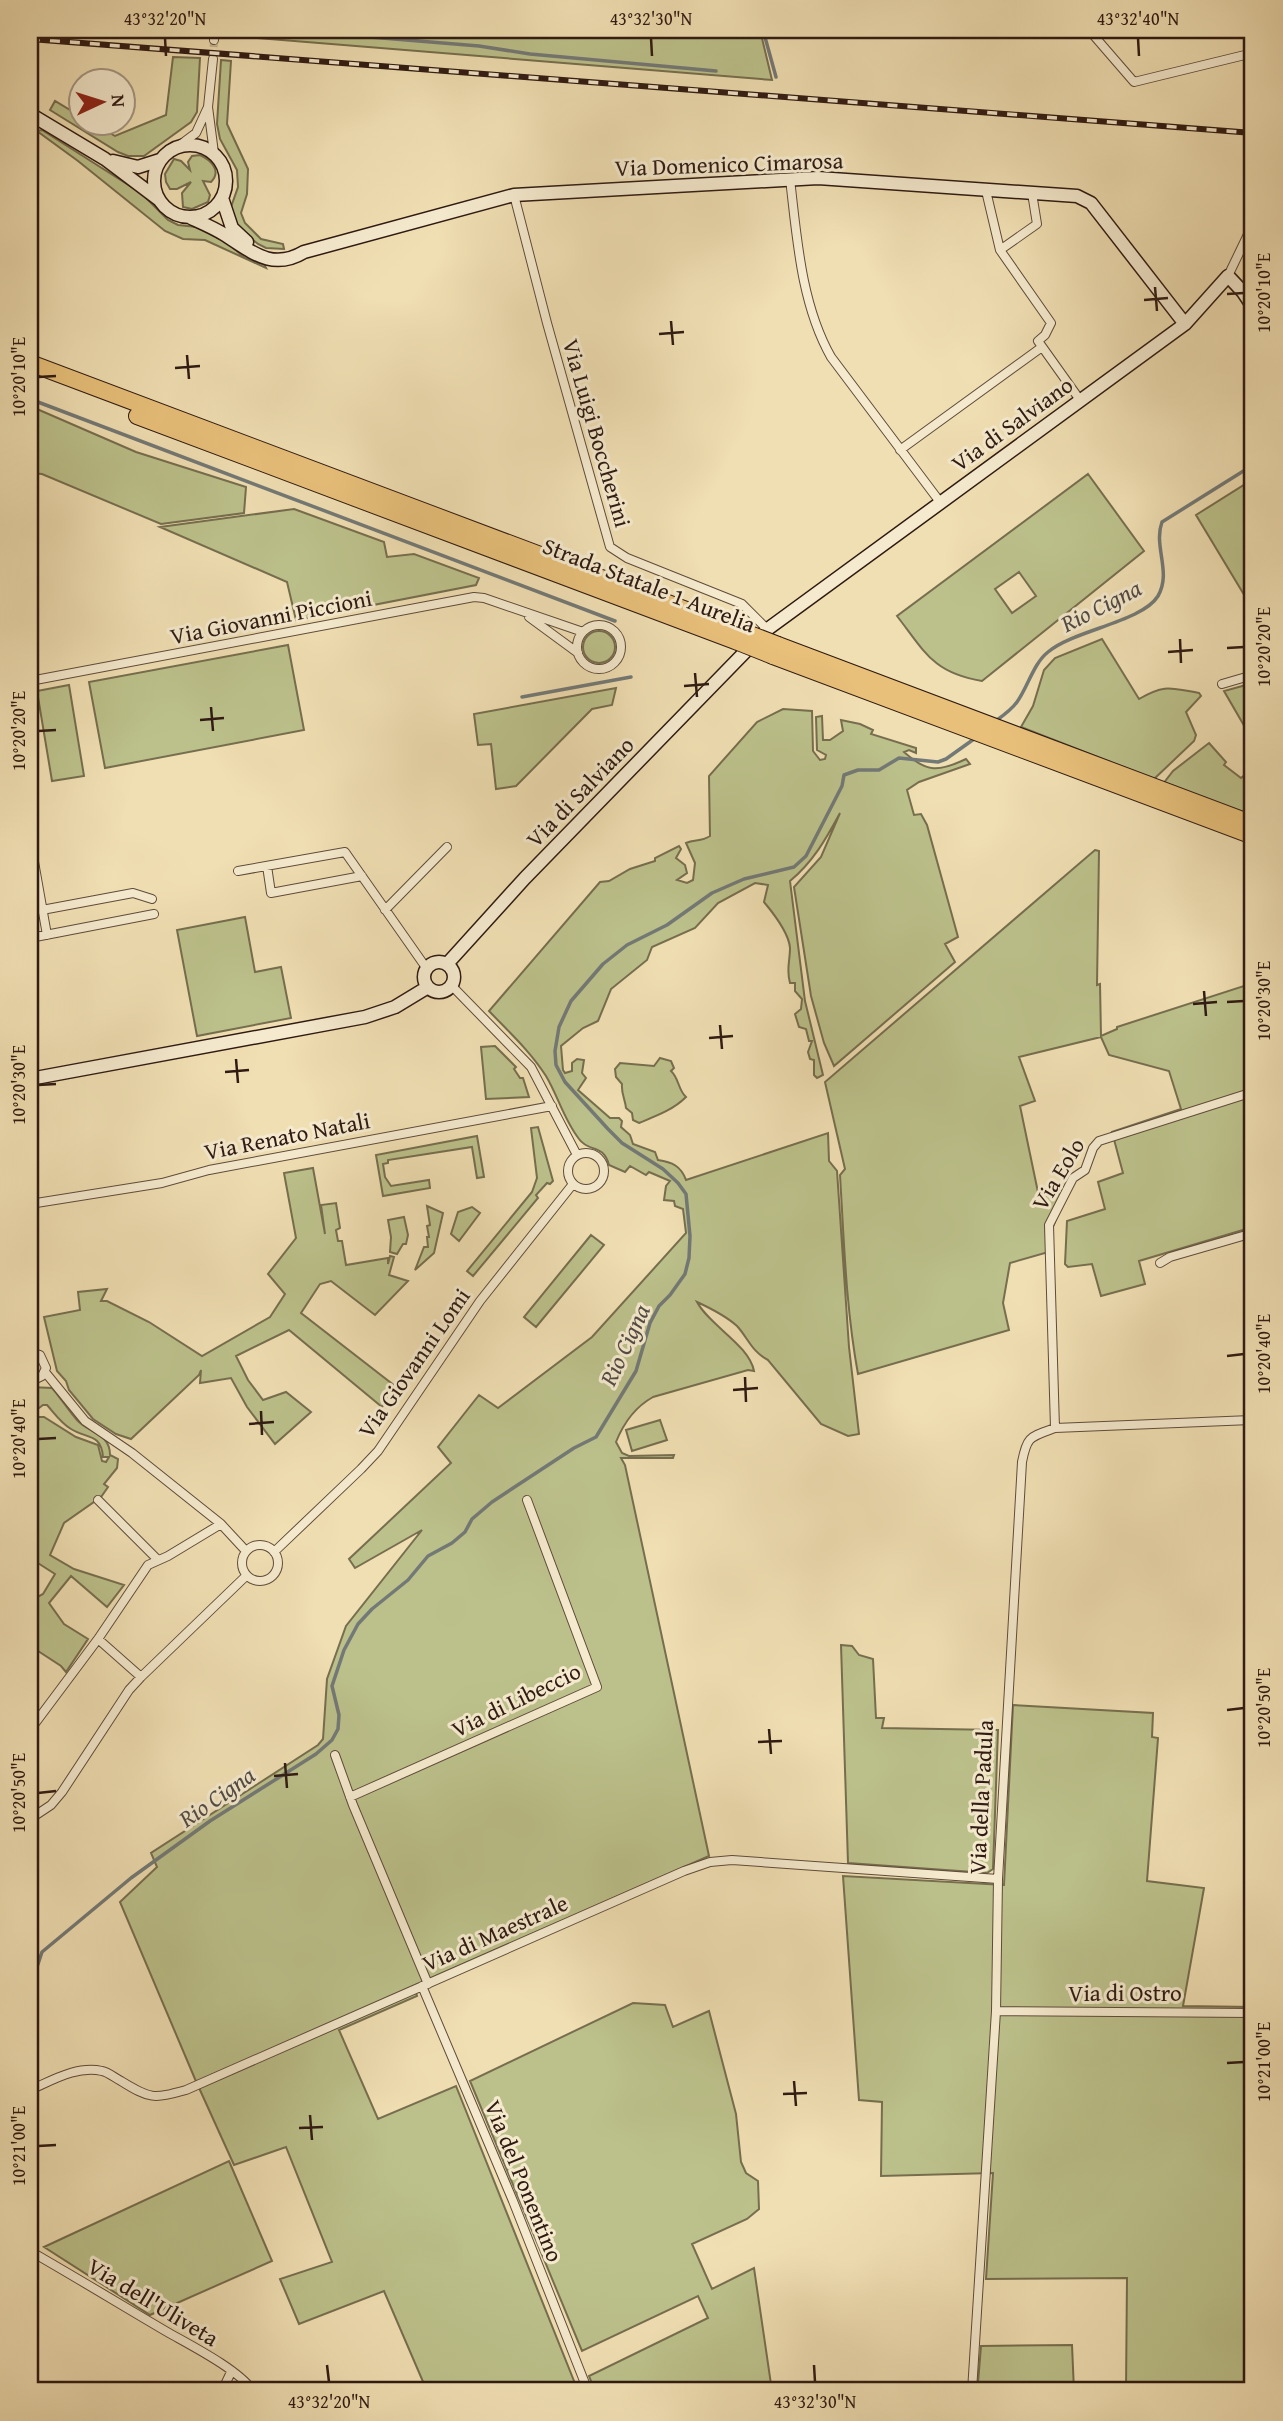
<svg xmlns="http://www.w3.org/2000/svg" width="1283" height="2421" font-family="'Gentium Book Plus',serif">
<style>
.green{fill:#bcc18b;stroke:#766e4e;stroke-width:2;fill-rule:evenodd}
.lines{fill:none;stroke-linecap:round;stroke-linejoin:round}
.stream{stroke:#737976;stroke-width:3.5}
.street-tunnel{stroke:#c9b893;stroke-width:8;stroke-dasharray:8 4;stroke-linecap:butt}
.street-casing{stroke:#5f4b3a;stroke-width:10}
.secondary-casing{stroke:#2f1a12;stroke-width:15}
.highway-casing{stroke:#2f1a12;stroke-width:18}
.street{stroke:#f5eace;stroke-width:8}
.secondary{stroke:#f5eace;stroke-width:12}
.highway{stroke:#e8c07a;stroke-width:16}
.rail-casing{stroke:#2f1a12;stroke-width:6}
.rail{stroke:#f5eace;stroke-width:3.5;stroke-dasharray:10;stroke-linecap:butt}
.highway-bridge-casing{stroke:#2f1a12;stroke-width:18;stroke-linecap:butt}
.highway-bridge{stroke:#e8c07a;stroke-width:16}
.ticks{fill:none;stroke:#2f1a12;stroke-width:2.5}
.labels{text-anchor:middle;stroke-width:6;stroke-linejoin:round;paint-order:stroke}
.street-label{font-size:23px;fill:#2f1a12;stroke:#f5eace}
.water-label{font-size:24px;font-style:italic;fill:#514a44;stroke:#f5eace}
.neatline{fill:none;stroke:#2f1a12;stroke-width:2.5}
.ticks-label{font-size:18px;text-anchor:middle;fill:#2f1a12}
</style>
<rect width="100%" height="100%" fill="#f0dfb3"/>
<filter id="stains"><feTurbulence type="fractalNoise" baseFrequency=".00286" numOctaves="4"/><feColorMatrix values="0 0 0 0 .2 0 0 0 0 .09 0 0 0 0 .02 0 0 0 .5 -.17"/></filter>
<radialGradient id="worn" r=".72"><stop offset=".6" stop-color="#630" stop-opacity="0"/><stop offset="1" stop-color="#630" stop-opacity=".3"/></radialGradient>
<path class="green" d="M221,30H760L772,80L221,35Z
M173,57L200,58L197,112L191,122L144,156H128L118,152L50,110L55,101L80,116V122L92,123L115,136L166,115Z
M221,60L231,61L227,124L248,169L247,194L241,213L245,223L261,239L283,244L284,249L266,248L258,244L237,227L231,207L238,187L237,170L220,139L217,124Z
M42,130L141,193L168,220L178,225L197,227L225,241L245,258L264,264L266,268L205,240L183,239L165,231L78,161L37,131Z
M200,155C211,160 222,171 211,182L203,181L210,195L208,202L192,209L183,207L182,193L191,182L177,189H170L166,182L165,174L174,159L181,161L190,170L188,162L192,156Z
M30,406L136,452L246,487L244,513L161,524L42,474L30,473Z
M1088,474L1144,551L982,681C933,673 925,652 897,616ZM1019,572L1036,596L1012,613L995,589Z
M1247,483L1253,493V601L1249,603L1196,515Z
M294,509L384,542L387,557L414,554L479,578L476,585L296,620L287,582L160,527Z
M583 647a16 16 0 1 1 32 0a16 16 0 1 1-32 0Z
M1102,639L1139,699C1165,684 1170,688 1199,693L1201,696L1186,712L1196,735L1194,741L1154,779L1021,727L1033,706L1044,670L1055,658Z
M288,645L304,730L105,768L89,682Z
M69,685L84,776L52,781L37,691Z
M1246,685L1253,697V741L1224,691Z
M616,688L612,705L592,709L516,786L496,789L491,744L478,745L474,714Z
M783,709L812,711L813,751L820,760L825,759L826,755L817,750L816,717L822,716L823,740H830L843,731L841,720L860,724L873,730L871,734L916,748V753L909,750L904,752C927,773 939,772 966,759L970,764L919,782L907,790L914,815L921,814L927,825L958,937L945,944L955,962L834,1066L824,1043L811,996L794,887L821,857L840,813C826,839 813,862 790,881L805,1001L823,1075L817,1078L814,1075V1060L810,1059L808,1052L812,1041H809L806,1029L799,1027L795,1014L801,1009L802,999L795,991V983H790C786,970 790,961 790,948C789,933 774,914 764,902L768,885L755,883L718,903L695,928L652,947L647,960L611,989L598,1021L583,1028L561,1046L563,1070L565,1073L572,1071V1063L577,1059L584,1060L582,1073L586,1078L578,1090L610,1118H619L622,1121L621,1127L630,1135L633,1144L655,1152L658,1160C672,1162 681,1166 686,1180L828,1133L829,1161L837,1171L849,1347L859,1434L848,1436L821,1424L768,1360C752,1352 748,1338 737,1326C726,1316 710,1308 697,1302C710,1326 749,1345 754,1371L748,1370L653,1397C635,1407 624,1422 616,1442L622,1453L629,1456L674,1455L673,1458H621L625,1465L709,1856L414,1986L417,1996L339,2030L378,2119L456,2086L578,2391H427L384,2291L299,2324L280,2279L332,2262L286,2147L234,2165L195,2079L120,1902L157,1867L151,1853L318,1745L323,1739L327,1679L346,1626L422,1530L355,1568L349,1559L451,1463L438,1447L479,1395L498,1408L592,1337L686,1233L683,1209L675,1206L674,1201L664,1200L666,1186L670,1181L649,1172L646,1175L630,1166L625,1172L609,1165C603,1143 589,1153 579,1139C564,1120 558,1096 546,1076C530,1051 509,1032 489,1011L600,882L609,881L630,869L655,861V858L679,846L681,849L676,858L685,865L687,873L677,880L687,883L693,880L695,863L686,843C694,839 701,842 710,836L709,776L757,722Z
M1209,743L1226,762L1224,765L1241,778L1253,768V816L1163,784L1173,771Z
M1095,850L1099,851L1097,985L1100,984L1101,1036L1117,1029V1027L1253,983V1227L1139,1261L1145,1284L1101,1296L1092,1264L1068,1267L1065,1264L1067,1221L1105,1209L1098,1182L1123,1173L1112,1132L1181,1109L1169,1071L1109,1055L1101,1037L1019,1057L1035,1101L1020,1106L1039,1197L1067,1192L1053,1227L1052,1251L1010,1263L1003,1303L1009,1330L858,1374C846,1309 844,1241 840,1175L845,1169L825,1082Z
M245,917L255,972L281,967L291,1018L197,1036L177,930Z
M495,1046L516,1067L514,1069L520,1078H523L529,1097L486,1099L481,1047Z
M660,1058L671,1061L674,1068L671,1071C679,1078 678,1090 686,1097C673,1110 656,1116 639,1123L633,1120L632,1113L626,1108C625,1099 621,1093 622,1084L616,1077L615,1069L620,1063L654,1066Z
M538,1127L553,1181L550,1184L547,1183L536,1195L538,1198L473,1276L467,1271L532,1192L537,1178L531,1128Z
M477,1136L484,1177L477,1178L472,1147L388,1160V1163L383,1164L385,1177L391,1186L429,1180L430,1188L383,1196L376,1155Z
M313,1168L325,1234L321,1205L336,1203L340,1228L336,1230L338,1241H342L346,1265L388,1258V1264L390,1256L394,1257L389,1275L408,1281L375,1315L331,1281L320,1284L301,1313L395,1386L382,1407L289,1330L236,1356L248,1380L263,1400L286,1392L311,1412L275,1444L247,1407L231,1378L200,1383L201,1370L199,1375L131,1439L116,1434L93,1419L69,1390L66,1381L57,1371L44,1317L80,1310L78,1292L107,1289L101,1301H107L149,1322L202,1356L270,1317L285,1294L268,1274L296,1238L284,1173Z
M427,1206L443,1213L434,1253L415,1270L424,1247H428L427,1237H429L427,1226L430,1225Z
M472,1207L480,1213L459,1241L451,1234L458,1212Z
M404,1217L408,1235L406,1244H403L397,1254L390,1252L391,1237L388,1220Z
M591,1235L604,1245L536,1327L524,1317Z
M30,1387L52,1388C61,1398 68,1410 77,1420C89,1433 110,1433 110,1455L118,1459L117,1468L104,1484L108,1487L101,1497L64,1523L50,1555L74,1569L124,1585L107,1607L71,1576L49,1603L64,1624L88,1639L66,1672L61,1666L38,1651L30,1659V1601L43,1594L55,1574L30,1558V1417H44L76,1437L98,1445L102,1461L106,1462L109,1457H103C101,1433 87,1439 71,1429C61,1423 55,1414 47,1405H43L39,1408L31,1407Z
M660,1420L667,1440L632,1451L626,1430Z
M841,1645L852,1646L859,1655L873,1659L876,1718H884L882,1728L998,1730L993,1869L987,1873L848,1863Z
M1013,1705L1153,1713L1152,1737L1158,1738L1147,1881L1204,1888L1183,2006L1253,2007V2391H1126L1127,2278L986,2279L993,2173L881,2176L882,2102L859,2100L843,1876L1004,1885Z
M633,2003L665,2005L673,2027L709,2011L736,2114L741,2162L746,2173L758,2181L759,2209L747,2219L692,2244L712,2289L754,2268L772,2391H595L589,2376L708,2318L698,2296L582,2351L470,2081Z
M229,2161L272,2261L150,2315L44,2247Z
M1072,2345L1074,2391H993L978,2383L981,2346Z"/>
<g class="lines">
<path class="stream" d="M285,30L479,46L530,54L716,71
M763,30L776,77
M30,399L615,621
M522,697L631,677
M997,720C1004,715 1012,709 1017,702C1028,687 1033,664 1048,652C1074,630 1142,622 1158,596C1172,572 1153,546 1162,522L1253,465
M30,2002L34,1976L42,1952L131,1878L210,1821L316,1754L332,1740L338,1729L339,1715L332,1686L344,1650L358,1624L372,1609L408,1580L428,1556L452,1543L465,1532L472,1519L492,1502L574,1448L596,1437L636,1371L650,1323L659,1306L670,1295L685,1274L689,1258L690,1236L686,1194L678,1183L663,1169L622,1143L608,1129L565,1082L556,1065L555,1051L559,1027L571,1001L603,964L627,945L667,925L712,893L744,879L794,867L806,856L842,786L844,775L858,770H879L899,758L938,762L946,759L974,739"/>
<path class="street-tunnel" d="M213,59L214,40"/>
<defs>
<path id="street" d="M1089,30L1134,82L1253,53
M214,40L215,30
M213,59L208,107L214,153
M180,145L196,133L207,109
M790,179C797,238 801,304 831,357L940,502
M514,195L547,323L610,547L627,558L742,604L767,629
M987,195L1000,250L1051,323L1045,335L1038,341L1080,400
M1000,250L1037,224L1032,193
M1228,276L1253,224
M900,450L1042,347
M30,504L34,487
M529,617L578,653
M577 647a22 22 0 1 1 44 0a22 22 0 1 1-44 0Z
M30,681L474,597L484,598L583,632
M1222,684L1253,675
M30,857L33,856L47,935
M267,866L271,893L362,876
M238,871L345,852L427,969
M42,910L133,893L152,899
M385,910L447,847
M30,938L154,914
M451,985L531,1067L577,1155
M568 1171a18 18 0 1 1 36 0a18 18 0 1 1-36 0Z
M30,1204L162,1183L209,1170L552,1106
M1160,1263L1170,1257L1253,1233
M30,1352L40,1355L46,1368L42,1376L30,1382
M45,1372L85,1421L132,1453L221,1524L246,1551
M1055,1428L1049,1225L1073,1178L1085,1170L1093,1148L1099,1141L1253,1092
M98,1500L157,1559
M242 1563a18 18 0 1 1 36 0a18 18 0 1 1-36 0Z
M274,1552L361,1469L378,1451L480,1301L573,1184
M98,1639L148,1565L168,1556L221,1524
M30,1730L98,1639L141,1677
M335,1755L353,1805L428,1984
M350,1797L597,1687L527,1500
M30,1819L51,1805L62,1792L129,1690L141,1677L246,1576
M422,1986L513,2201L588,2391
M996,2011L1253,2013
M30,2090C51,2081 77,2065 102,2071C108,2072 115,2078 121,2081C150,2099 153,2099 186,2090L684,1871L710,1862L732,1860L998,1879
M30,2251C77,2278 123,2306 169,2333C192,2346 239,2370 253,2391
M1250,2341L1253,2325
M973,2387L983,2391
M222,2391L231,2372
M972,2391L996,2011L998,1879L1022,1462C1027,1436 1030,1437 1055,1428L1251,1420L1253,1413"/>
<path id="secondary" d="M30,114L105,159L158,199
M154 181a36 36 0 1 1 72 0a36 36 0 1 1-72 0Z
M113,161L138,167L160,160
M222,198L232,228L247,242
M191,218C202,223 214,228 225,235C252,252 272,271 304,252L514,195L818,178L1077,196L1091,203L1185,324
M765,631L1185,324L1228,276L1243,292L1253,307
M424 977a15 15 0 1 1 30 0a15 15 0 1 1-30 0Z
M447,964L525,878L745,652
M30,1079L365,1017L395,1007L428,987"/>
<path id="highway" d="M30,363L742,631
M137,416L738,642
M778,645L1253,824
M773,656L1253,836"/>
</defs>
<use href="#street" class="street-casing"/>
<use href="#secondary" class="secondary-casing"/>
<use href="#highway" class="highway-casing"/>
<use href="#street" class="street"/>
<use href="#secondary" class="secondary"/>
<use href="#highway" class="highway"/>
<defs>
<path id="rail" d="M30,39L1253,133"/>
</defs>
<use href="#rail" class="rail-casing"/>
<use href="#rail" class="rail"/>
<defs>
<path id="highway-bridge" d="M742,631L778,645
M738,642L773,656"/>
</defs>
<use href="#highway-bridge" class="highway-bridge-casing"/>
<use href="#highway-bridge" class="highway-bridge"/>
</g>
<path class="ticks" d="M165,38L166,56M651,38L652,56M1138,38L1139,56M1155,287L1157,311M1227,294L1244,293M1144,300L1168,298M671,321L673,345M659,334L684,332M187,355L189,379M175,368L200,366M38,377L56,376M1180,639L1181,663M1227,648L1244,647M1168,652L1193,650M695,673L697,697M684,686L709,684M211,707L213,731M200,720L224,718M38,731L56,730M1204,991L1206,1016M1227,1002L1244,1001M1193,1004L1217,1002M720,1025L722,1049M709,1038L733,1036M236,1059L238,1083M225,1072L249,1070M38,1085L56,1084M1227,1356L1244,1354M745,1377L746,1402M733,1390L758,1388M261,1411L262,1435M249,1424L274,1422M38,1439L56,1438M1227,1710L1244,1708M769,1729L771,1754M758,1742L782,1741M285,1763L287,1788M274,1776L298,1774M38,1793L56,1791M1227,2063L1244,2062M794,2081L796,2106M783,2094L807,2093M310,2115L312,2140M299,2128L323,2127M38,2146L56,2145M327,2365L329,2382M814,2365L815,2382"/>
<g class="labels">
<g class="street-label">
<text transform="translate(729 164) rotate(-2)" y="8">Via Domenico Cimarosa</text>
<text transform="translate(1012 424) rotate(-36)" y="8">Via di Salviano</text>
<text transform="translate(597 433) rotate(74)" y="8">Via Luigi Boccherini</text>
<text transform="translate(649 585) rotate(21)" y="8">Strada Statale 1 Aurelia</text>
<text transform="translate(271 617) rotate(-11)" y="8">Via Giovanni Piccioni</text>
<text transform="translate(580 792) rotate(-46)" y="8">Via di Salviano</text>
<text transform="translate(287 1136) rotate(-11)" y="8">Via Renato Natali</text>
<text transform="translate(1058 1174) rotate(-59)" y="8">Via Eolo</text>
<text transform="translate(414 1363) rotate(-55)" y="8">Via Giovanni Lomi</text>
<text transform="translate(516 1700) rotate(-26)" y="8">Via di Libeccio</text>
<text transform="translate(981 1797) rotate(-87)" y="8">Via della Padula</text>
<text transform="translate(495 1933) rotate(-24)" y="8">Via di Maestrale</text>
<text x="1125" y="2001">Via di Ostro</text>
<text transform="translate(524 2181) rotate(68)" y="8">Via del Ponentino</text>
<text transform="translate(153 2302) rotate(31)" y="8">Via dell'Uliveta</text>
</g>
<g class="water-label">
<text transform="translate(1101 606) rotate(-27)" y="8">Rio Cigna</text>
<text transform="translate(625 1345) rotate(-65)" y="8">Rio Cigna</text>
<text transform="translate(217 1797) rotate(-35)" y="8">Rio Cigna</text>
</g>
</g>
<rect width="1283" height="2421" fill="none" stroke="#f0dfb3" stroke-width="77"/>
<g transform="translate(102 102) rotate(86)"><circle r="33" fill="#f5eace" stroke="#a69783" stroke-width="2"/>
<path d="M0-5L12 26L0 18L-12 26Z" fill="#8f2418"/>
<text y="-10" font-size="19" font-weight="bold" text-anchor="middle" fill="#2f1a12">N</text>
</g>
<rect x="38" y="38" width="1206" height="2344" class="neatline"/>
<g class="ticks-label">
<text x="165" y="25">43°32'20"N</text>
<text x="651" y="25">43°32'30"N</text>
<text x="1138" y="25">43°32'40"N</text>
<text transform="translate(1264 293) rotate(-90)" y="6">10°20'10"E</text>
<text transform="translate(19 377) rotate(-90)" y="6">10°20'10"E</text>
<text transform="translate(1264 647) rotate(-90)" y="6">10°20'20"E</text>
<text transform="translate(19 731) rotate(-90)" y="6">10°20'20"E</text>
<text transform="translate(1264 1001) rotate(-90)" y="6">10°20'30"E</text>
<text transform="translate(19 1085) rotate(-90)" y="6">10°20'30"E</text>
<text transform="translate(1264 1354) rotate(-90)" y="6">10°20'40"E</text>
<text transform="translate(19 1439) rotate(-90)" y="6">10°20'40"E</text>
<text transform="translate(1264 1708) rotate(-90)" y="6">10°20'50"E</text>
<text transform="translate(19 1793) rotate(-90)" y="6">10°20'50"E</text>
<text transform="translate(1264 2062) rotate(-90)" y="6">10°21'00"E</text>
<text transform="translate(19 2146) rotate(-90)" y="6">10°21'00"E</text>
<text x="329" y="2408">43°32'20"N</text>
<text x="815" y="2408">43°32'30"N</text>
</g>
<rect width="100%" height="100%" filter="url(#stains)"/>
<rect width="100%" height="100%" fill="url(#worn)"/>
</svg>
